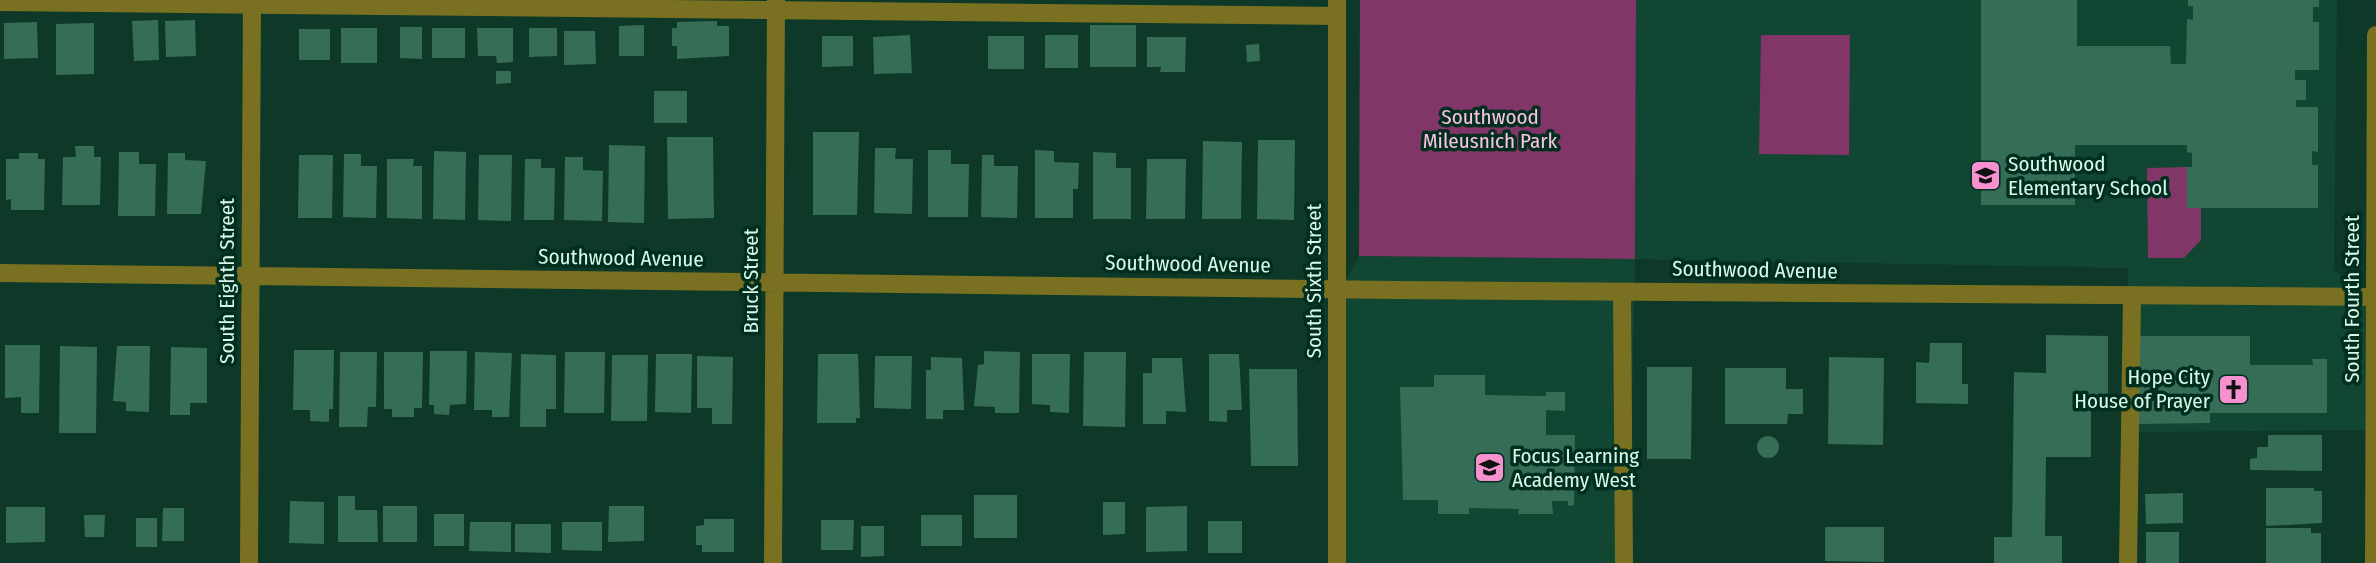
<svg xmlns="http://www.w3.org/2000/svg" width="2376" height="563" font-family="'Fira Sans Condensed',sans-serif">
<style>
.built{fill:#114633}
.green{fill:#823667}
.building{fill:#366d56}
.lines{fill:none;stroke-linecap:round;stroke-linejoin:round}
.service{stroke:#797121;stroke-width:18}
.minor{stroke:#797121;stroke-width:18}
.labels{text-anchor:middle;stroke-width:7;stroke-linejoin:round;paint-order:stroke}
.park-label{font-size:21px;fill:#fbc2e2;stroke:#012f1f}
.poi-label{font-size:21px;fill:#daf7e8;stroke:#012f1f;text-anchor:start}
.street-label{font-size:21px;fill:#daf7e8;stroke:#012f1f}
</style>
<rect width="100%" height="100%" fill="#0e3929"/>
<path class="built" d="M1636,0H2337L2334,270L2373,299L2374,430L2125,432L2128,268L1635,259L1629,563H1340L1338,294L1359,256L1635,259Z"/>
<path class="green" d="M1360,0H1636L1635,259L1359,256Z
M1761,35H1850L1849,155L1759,154Z
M2187,167V207L2201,208V240L2184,258H2148L2147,168Z"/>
<path class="building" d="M1981,0H2077V46H2170L2171,64H2186L2187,19L2193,20V6H2188V0H2319V7H2313V22H2319V70H2295V80H2306V100H2296V107H2318V152L2312,151V165H2318V208H2187V167H2192V153L2187,152V145H2075V205H1981Z
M158,20L159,60L134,61L132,21Z
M195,20L196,56L166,57L165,21Z
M717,21V26H729V56L677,59V46H672V28H677V22Z
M37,22L38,58L4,59V23Z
M94,23V74L56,75V24Z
M644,25V56H619V26Z
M1090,25H1136V67H1090Z
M400,27H422V59L400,58Z
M341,28H377V63H341Z
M432,28H465V58H432Z
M477,28H513V62L497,63L496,56H478Z
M529,28H557V56L529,57Z
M299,29H330V60H299Z
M564,31H595L596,64L564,65Z
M910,35L912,73L874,74L873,37Z
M1045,35H1078V68H1045Z
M822,36H853V66L822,67Z
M988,36H1024V69H988Z
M1147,37H1186L1185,72H1160L1161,67H1147Z
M1259,44L1260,61L1247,62L1246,45Z
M496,71H511V83L496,84Z
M654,91H687V123H654Z
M813,132H859L857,215H813Z
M667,137H713L714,218L668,219Z
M1258,140H1295L1294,220L1257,219Z
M1203,141L1242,142L1241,219H1202Z
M609,145L645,146L644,223L608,222Z
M75,146H94V157H101L100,205H62L63,157H76Z
M875,148H896L895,159H913L912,214L874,213Z
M928,150H951V164H969L968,217H928Z
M1035,150L1054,151V162L1079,163L1078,189H1073V218H1035Z
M434,151L466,152L465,220L433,219Z
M119,152H139V164H156L155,216H118Z
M1093,152L1116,153V168H1131V219H1093Z
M19,153H38V159H45L44,210H11V199L6,200V159H19Z
M168,153H185V160L206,161L201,214H167Z
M344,154H361V166H377L376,218L343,217Z
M299,155H333L332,218H298Z
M479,155H512L511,221L478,220Z
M982,155H994V166H1018L1017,218L981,217Z
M565,157H583V170L603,171L602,221L564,220Z
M387,159H414L413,166H422V219L387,218Z
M525,159H541V168H555L554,220H524Z
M1147,159H1186L1185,219H1146Z
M2046,335L2108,336V396H2091V457H2046L2045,536H2062V563H1994V537H2012L2014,372L2046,373Z
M2139,336H2250V365H2313L2312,359H2327V413H2210V423L2139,424Z
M1930,343H1962V384H1968V404L1916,403V362L1929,363Z
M5,345H40L39,413H21V397L5,398Z
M60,346L97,347L96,433H59Z
M117,346H150L149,412L126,411V402L113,401Z
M171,347L207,348V403H190V415H170Z
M294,350H334L333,409H329V422L310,421V410H293Z
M430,351H467L466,404L450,405L449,415L434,414V405H429Z
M984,351L1020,352L1019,413H995V407L974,406L978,365L984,364Z
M340,352H377L376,407H368L367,427H339Z
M384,352H423L422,408H414V417H392V409H384Z
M475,352L512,353L509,417H492V410H474Z
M565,352H605L604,413H564Z
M1084,352H1126L1125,427L1083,426Z
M521,354L556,355V409H546V427H520Z
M656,354H692L691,413L655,412Z
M818,354H858L860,418H856V423H817Z
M1032,354H1070L1069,413L1050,412V405L1032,404Z
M1209,354H1239L1242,410H1227V422L1209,421Z
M612,355H648L647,421H611Z
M697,356L733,357L732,424H712V408H697Z
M875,356H912L911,409L874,408Z
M931,357L962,358L964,410H943V419H926V370H931Z
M1829,357L1884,358L1883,445L1828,444Z
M1152,358H1182L1186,412L1166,411V424H1143V373H1152Z
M1647,367H1692L1691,459H1647Z
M1725,368H1786V389H1803V414H1788L1787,424H1725Z
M1249,369H1297L1298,466H1251Z
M1434,375H1485V395L1546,396V392H1565V411L1546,410V435H1575L1574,505L1568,506V501H1552L1553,514H1518L1519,509L1469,508V514H1438V500H1403L1400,387H1434Z
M2268,435H2322V471L2250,470V459L2257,458V447H2268Z
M1757 447a11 11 0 1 1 22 0a11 11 0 1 1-22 0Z
M2266,488H2314V491H2322V523L2266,526Z
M2183,493V523L2146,524L2145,494Z
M974,495H1017V538H974Z
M338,496H355V510H377L378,542H338Z
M290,501L324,502V544L289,543Z
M1103,502H1125V534L1103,535Z
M383,506H417V542H383Z
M609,506H644V541L608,542Z
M1187,506V551L1146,552V507Z
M6,507H45V542L6,543Z
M163,508H184V541H162Z
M434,514H464V546H434Z
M84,515H105L104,537H85Z
M921,515H962V546H921Z
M136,518H157V547H136Z
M704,519H734V552H702V545H696V526L704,525Z
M821,520H854L853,550H821Z
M1208,521H1242V553H1208Z
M470,522H511V552L469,551Z
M562,522H602V551L562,550Z
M515,524H551V553L515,552Z
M861,526H884V556L861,557Z
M1825,527H1884V562L1825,561Z
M2266,528H2311V533H2321V563H2266Z
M2146,532H2179V563H2146Z"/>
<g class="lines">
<path class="service" d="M0,2L1337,16
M1622,292L1624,563
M2128,563L2132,297"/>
<path class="minor" d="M0,273L1395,290L2376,297
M249,563L252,0
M773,563L776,0
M1337,563V0
M2374,563L2376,35"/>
</g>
<defs>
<symbol id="school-square" viewBox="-11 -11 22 22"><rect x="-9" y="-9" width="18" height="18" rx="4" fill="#f790ce" stroke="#012f1f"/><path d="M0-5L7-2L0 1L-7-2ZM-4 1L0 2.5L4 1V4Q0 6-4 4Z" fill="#111"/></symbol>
<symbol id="church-square" viewBox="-11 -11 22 22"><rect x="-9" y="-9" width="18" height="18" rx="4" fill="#f790ce" stroke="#012f1f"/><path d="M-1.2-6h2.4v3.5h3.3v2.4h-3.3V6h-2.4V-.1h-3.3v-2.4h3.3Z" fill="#111"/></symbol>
</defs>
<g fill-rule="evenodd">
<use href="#school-square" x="1968" y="158" width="35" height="35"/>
<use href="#church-square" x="2216" y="372" width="35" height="35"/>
<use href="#school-square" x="1472" y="450" width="35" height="35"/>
</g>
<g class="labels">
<g class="park-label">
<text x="1490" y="124">Southwood<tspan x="1490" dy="24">Mileusnich Park</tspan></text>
</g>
<g class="poi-label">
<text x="2008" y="171">Southwood<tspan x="2008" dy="24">Elementary School</tspan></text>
<text x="2210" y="384" text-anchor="end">Hope City<tspan x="2210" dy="24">House of Prayer</tspan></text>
<text x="1512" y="463">Focus Learning<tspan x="1512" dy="24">Academy West</tspan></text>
</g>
<g class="street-label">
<text transform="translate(621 258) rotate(1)" y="7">Southwood Avenue</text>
<text transform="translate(1188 264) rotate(1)" y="7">Southwood Avenue</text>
<text transform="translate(1755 270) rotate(1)" y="7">Southwood Avenue</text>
<text transform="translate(227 281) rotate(-90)" y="7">South Eighth Street</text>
<text transform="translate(751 281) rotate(-90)" y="7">Bruck Street</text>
<text transform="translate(1314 281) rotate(-90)" y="7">South Sixth Street</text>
<text transform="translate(2352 299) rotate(-90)" y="7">South Fourth Street</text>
</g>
</g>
</svg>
